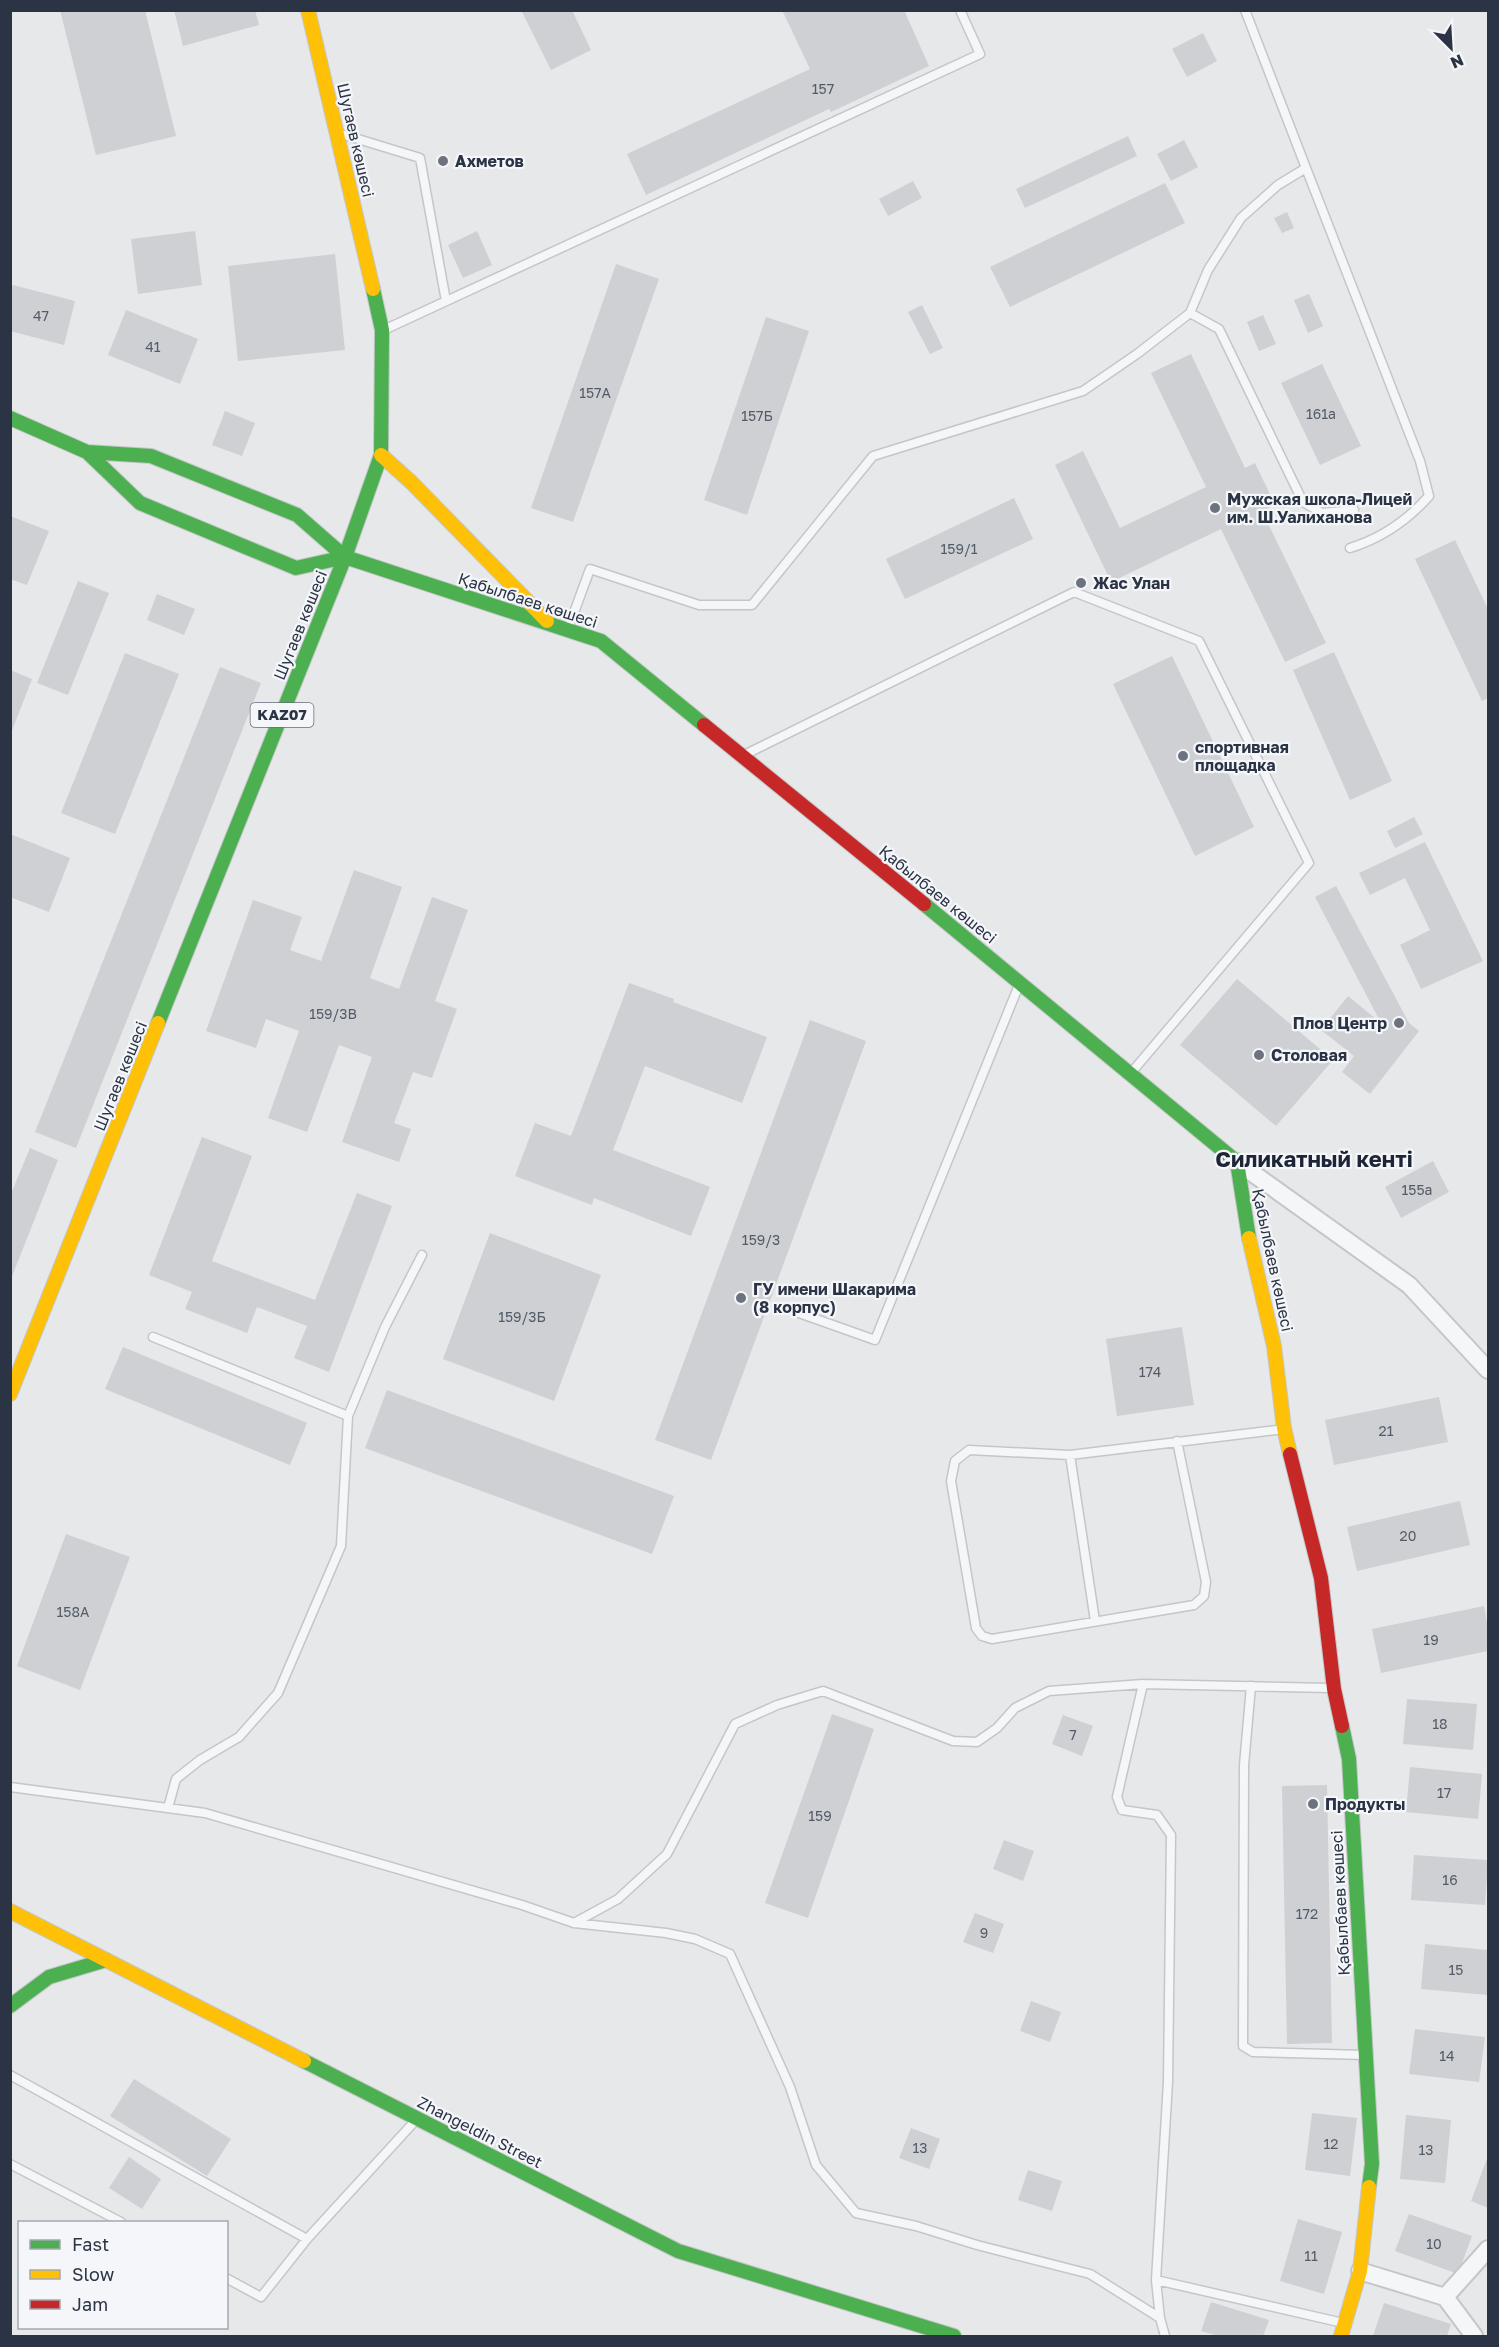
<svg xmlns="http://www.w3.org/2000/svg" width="1499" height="2347" font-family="'Golos Text',sans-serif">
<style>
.building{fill:#ced0d3}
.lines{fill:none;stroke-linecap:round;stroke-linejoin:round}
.lane-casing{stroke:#c4c6c8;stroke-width:11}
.street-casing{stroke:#c4c6c8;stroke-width:20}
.fast-casing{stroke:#c4c6c8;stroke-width:16}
.slow-casing{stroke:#c4c6c8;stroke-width:16}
.jam-casing{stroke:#c4c6c8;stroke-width:16}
.lane{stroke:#f5f6f7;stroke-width:8}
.street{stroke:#f5f6f7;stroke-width:16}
.fast{stroke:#4caf50;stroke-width:14}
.slow{stroke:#ffc107;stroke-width:14}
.jam{stroke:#c62828;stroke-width:14}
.poi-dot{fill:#6c737f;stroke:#f4f6f9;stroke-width:2}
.labels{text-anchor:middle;stroke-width:4.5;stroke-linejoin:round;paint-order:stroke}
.number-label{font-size:14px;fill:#545c69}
.shield{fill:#f4f6f9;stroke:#676e7b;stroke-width:1.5}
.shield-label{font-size:15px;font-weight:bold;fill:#2b3445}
.street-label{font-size:16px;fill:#2b3445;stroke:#f4f6f9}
.poi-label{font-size:16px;font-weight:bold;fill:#2b3445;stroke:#f4f6f9;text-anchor:start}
.district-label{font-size:22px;font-weight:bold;fill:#1d2536;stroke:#f4f6f9}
</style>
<rect width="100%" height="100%" fill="#e6e8ea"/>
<path class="building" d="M60,10H145L176,136L96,155Z
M174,10H255L259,25L183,46Z
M521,10H572L591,50L551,70Z
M782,10H904L929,66L831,112L829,109L646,195L627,154L810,69Z
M1203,33L1217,61L1187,77L1172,49Z
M1128,136L1137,156L1025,208L1016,189Z
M1184,140L1198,167L1171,181L1157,154Z
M913,181L922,198L888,216L879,199Z
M1165,183L1185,223L1010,307L990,267Z
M1287,212L1294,228L1282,233L1274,218Z
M195,231L202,285L138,294L131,239Z
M477,231L492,265L463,278L448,245Z
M335,254L345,350L238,361L228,266Z
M616,264L659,279L573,522L531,508Z
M13,285L75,301L64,345L10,331V293Z
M1309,294L1323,326L1308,333L1294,300Z
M922,305L943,348L930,354L908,312Z
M126,310L198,339L180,384L108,355Z
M1263,315L1276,344L1259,351L1247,322Z
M766,317L809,331L747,515L704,500Z
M1191,354L1245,468L1255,463L1275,505L1262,511L1326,643L1285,662L1221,529L1111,582L1055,465L1083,451L1120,528L1206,487L1151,373Z
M1322,364L1361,446L1320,465L1281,383Z
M225,411L255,423L242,456L212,445Z
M1014,498L1033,539L905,599L886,559Z
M10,516L49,531L27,585L10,579Z
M1455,540L1488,609V698L1482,701L1415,559Z
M78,581L109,593L68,695L37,683Z
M157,594L195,609L184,635L147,620Z
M1334,652L1392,781L1350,800L1293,670Z
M125,653L179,674L115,834L61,813Z
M1172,656L1254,827L1195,856L1113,684Z
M220,667L261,683L76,1148L35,1132Z
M10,670L32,679L11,733H10Z
M1414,817L1423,834L1395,848L1387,831Z
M10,834L70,858L49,912L10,897Z
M1425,842L1483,961L1421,989L1400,945L1430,930L1405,878L1370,895L1359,873Z
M354,870L402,887L370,978L399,989L432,897L468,910L435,1001L457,1009L432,1078L413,1072L394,1123L411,1129L399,1162L342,1142L372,1057L339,1045L307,1132L268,1118L299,1031L266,1019L256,1048L206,1031L253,900L302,917L290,950L321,961Z
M1336,886L1409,1023L1419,1031L1370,1094L1342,1072L1354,1056L1321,1030L1348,996L1381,1023L1315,897Z
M1237,979L1333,1060L1276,1126L1180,1045Z
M629,983L674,999L673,1002L767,1037L742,1103L645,1066L613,1150L710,1187L691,1236L594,1198L592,1205L515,1176L535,1123L571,1136Z
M810,1020L866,1041L711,1460L655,1440Z
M202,1137L252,1156L212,1261L315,1300L357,1193L392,1206L329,1372L294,1358L307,1326L257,1307L247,1333L185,1309L192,1292L149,1275Z
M30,1148L58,1160L11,1279L10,1196Z
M1433,1161L1449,1192L1401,1218L1385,1187Z
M490,1233L601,1275L554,1401L443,1359Z
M1182,1327L1194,1405L1117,1416L1106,1339Z
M123,1347L307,1423L290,1465L105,1389Z
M387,1390L674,1496L652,1554L365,1448Z
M1439,1397L1448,1442L1334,1465L1325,1420Z
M1460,1501L1470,1545L1357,1571L1347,1527Z
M66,1534L130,1557L80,1690L17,1666Z
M1484,1606L1488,1628V1651L1381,1673L1372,1629Z
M1407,1699L1477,1704L1473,1750L1403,1744Z
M832,1714L874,1729L808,1918L765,1903Z
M1063,1715L1093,1726L1082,1756L1052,1744Z
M1410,1767L1482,1774L1478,1819L1406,1812Z
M1327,1785L1332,2043L1287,2044L1282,1786Z
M1004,1840L1034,1851L1023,1881L993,1869Z
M1414,1855L1488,1860L1485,1905L1411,1900Z
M975,1913L1004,1924L993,1953L963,1942Z
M1425,1944L1488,1950V1995L1421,1989Z
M1031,2001L1061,2012L1050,2042L1020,2031Z
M1415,2029L1485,2037L1479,2082L1409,2074Z
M134,2079L231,2139L207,2176L110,2116Z
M1312,2113L1357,2118L1350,2176L1305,2170Z
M1406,2115L1451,2120L1445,2183L1400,2179Z
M911,2128L940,2139L929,2169L899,2158Z
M1488,2156V2208L1471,2201Z
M129,2157L161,2179L142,2209L109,2188Z
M1028,2170L1062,2181L1052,2211L1018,2200Z
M1409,2214L1472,2236L1458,2274L1395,2251Z
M1298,2219L1342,2232L1324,2294L1280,2281Z
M1211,2302L1269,2320L1263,2336H1218L1201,2331Z
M1384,2303L1451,2324L1447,2336H1373Z"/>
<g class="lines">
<defs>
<path id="lane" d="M1245,10L1306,168
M345,135L420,158L446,301
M1190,313L1219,329L1303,502L1322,513L1354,510
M388,328L980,54L960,10
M568,629L590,569L699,605H752L873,456L1083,391L1137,354L1190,313L1208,270L1241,218L1278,185L1306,168L1420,461L1429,496C1407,521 1382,538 1350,548
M744,755L1074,592L1199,641L1309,863L1131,1073
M799,1313L875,1340L1019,985
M153,1337L348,1416
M1177,1441L1206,1582L1204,1596L1194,1605L992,1639L982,1636L976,1628L951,1481L955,1461L969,1450L1070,1455L1284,1429
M1070,1455L1095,1621
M1143,1684L1117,1797L1122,1810L1157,1815L1171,1835L1168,2082L1156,2280L1160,2318
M1251,1686L1244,1765L1243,2046L1253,2052L1365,2055
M10,1787L205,1813L522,1905L574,1923L666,1933L695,1939L730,1954L790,2087L816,2165L856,2213L916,2226L977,2245L1090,2274L1160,2318L1165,2336
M168,1808L176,1779L200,1760L239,1737L278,1693L341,1546L348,1416L385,1327L422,1255
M574,1923L618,1899L667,1854L735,1724L777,1705L823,1691L953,1741L977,1742L997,1728L1015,1708L1049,1691L1143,1684L1330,1688
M10,2075L307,2239
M10,2164L121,2222
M226,2278L261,2297L307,2239L415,2121
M1156,2280L1343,2323"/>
<path id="street" d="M1237,1162L1409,1285L1488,1370
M1360,2271L1445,2297L1474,2336
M1445,2297L1488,2249"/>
<path id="fast" d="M10,418L87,452L151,456L297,515L345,557L601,641L704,725
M87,452L140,503L296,568L345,557
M924,904L1237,1162L1249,1238
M158,1023L345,557L381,455L382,330L373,289
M1342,1726L1349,1759L1372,2164L1369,2187
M10,2006L49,1977L106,1960
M304,2061L678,2251L954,2336"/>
<path id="slow" d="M308,10L373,289
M381,455L411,482L547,621
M1249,1238L1274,1346L1284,1428L1290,1454
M10,1394L158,1023
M10,1911L304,2061
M1341,2336L1360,2271L1369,2187"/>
<path id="jam" d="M704,725L924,904
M1290,1454L1321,1578L1334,1689L1342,1726"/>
</defs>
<use href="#lane" class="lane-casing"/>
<use href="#street" class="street-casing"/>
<use href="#fast" class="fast-casing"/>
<use href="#slow" class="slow-casing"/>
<use href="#jam" class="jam-casing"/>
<use href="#lane" class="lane"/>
<use href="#street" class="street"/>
<use href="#fast" class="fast"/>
<use href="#slow" class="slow"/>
<use href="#jam" class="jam"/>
</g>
<g class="poi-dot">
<circle cx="443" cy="161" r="6"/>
<circle cx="1215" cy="508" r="6"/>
<circle cx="1081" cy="583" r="6"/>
<circle cx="1183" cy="756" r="6"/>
<circle cx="1399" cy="1023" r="6"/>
<circle cx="1259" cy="1055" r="6"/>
<circle cx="741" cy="1298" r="6"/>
<circle cx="1313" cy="1804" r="6"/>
</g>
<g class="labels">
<g class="number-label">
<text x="823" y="94">157</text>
<text x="41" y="321">47</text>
<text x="153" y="352">41</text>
<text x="595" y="398">157А</text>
<text x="1321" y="419">161а</text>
<text x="757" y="421">157Б</text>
<text x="959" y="554">159/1</text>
<text x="333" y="1019">159/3В</text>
<text x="1417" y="1195">155а</text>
<text x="761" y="1245">159/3</text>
<text x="522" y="1322">159/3Б</text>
<text x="1150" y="1377">174</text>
<text x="1386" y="1436">21</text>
<text x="1408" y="1541">20</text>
<text x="73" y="1617">158А</text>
<text x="1431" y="1645">19</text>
<text x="1440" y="1729">18</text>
<text x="1073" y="1740">7</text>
<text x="1444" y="1798">17</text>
<text x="820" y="1821">159</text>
<text x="1450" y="1885">16</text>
<text x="1307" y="1919">172</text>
<text x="984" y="1938">9</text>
<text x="1456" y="1975">15</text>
<text x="1447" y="2061">14</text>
<text x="1331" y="2149">12</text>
<text x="920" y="2153">13</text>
<text x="1426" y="2155">13</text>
<text x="1434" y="2249">10</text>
<text x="1311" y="2261">11</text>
</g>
<rect class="shield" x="250.5" y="703" width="63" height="24" rx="4.5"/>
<g class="shield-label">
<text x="282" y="720">KAZ07</text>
</g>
<g class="street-label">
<text transform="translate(356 140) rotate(77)" y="6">Шугаев көшесі</text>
<text transform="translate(528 600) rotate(18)" y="6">Қабылбаев көшесі</text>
<text transform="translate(300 625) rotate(-68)" y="6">Шугаев көшесі</text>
<text transform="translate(938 894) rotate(39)" y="6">Қабылбаев көшесі</text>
<text transform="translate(120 1076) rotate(-68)" y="6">Шугаев көшесі</text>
<text transform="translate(1273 1260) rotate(78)" y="6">Қабылбаев көшесі</text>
<text transform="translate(1340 1903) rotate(-93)" y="6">Қабылбаев көшесі</text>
<text transform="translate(480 2132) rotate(27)" y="6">Zhangeldin Street</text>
</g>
<g class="poi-label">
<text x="455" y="167">Ахметов</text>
<text x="1227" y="505">Мужская школа-Лицей<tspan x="1227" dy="18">им. Ш.Уалиханова</tspan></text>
<text x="1093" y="589">Жас Улан</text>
<text x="1195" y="753">спортивная<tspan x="1195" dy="18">площадка</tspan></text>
<text x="1387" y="1029" text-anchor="end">Плов Центр</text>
<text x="1271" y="1061">Столовая</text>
<text x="753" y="1295">ГУ имени Шакарима<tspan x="753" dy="18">(8 корпус)</tspan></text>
<text x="1325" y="1810">Продукты</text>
</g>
<g class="district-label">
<text x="1314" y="1167">Силикатный кенті</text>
</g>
</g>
<rect width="1499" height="2347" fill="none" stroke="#2b3445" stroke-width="24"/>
<rect x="18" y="2221" width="210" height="108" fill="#f4f6f9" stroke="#a4a8b1" stroke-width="1.5"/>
<rect x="30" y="2240" width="30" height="9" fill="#4caf50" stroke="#a4a8b1" stroke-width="1.5"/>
<text x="72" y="2251" font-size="18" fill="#2b3445">Fast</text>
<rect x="30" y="2270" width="30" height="9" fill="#ffc107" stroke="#a4a8b1" stroke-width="1.5"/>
<text x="72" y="2281" font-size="18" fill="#2b3445">Slow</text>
<rect x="30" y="2300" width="30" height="9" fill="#c62828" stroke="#a4a8b1" stroke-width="1.5"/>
<text x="72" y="2311" font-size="18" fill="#2b3445">Jam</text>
<g transform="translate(1451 48) rotate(156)" stroke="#f4f6f9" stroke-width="4.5" paint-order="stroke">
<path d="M0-4.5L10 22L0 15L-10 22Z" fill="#2b3445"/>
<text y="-9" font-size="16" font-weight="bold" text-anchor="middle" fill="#2b3445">N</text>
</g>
</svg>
